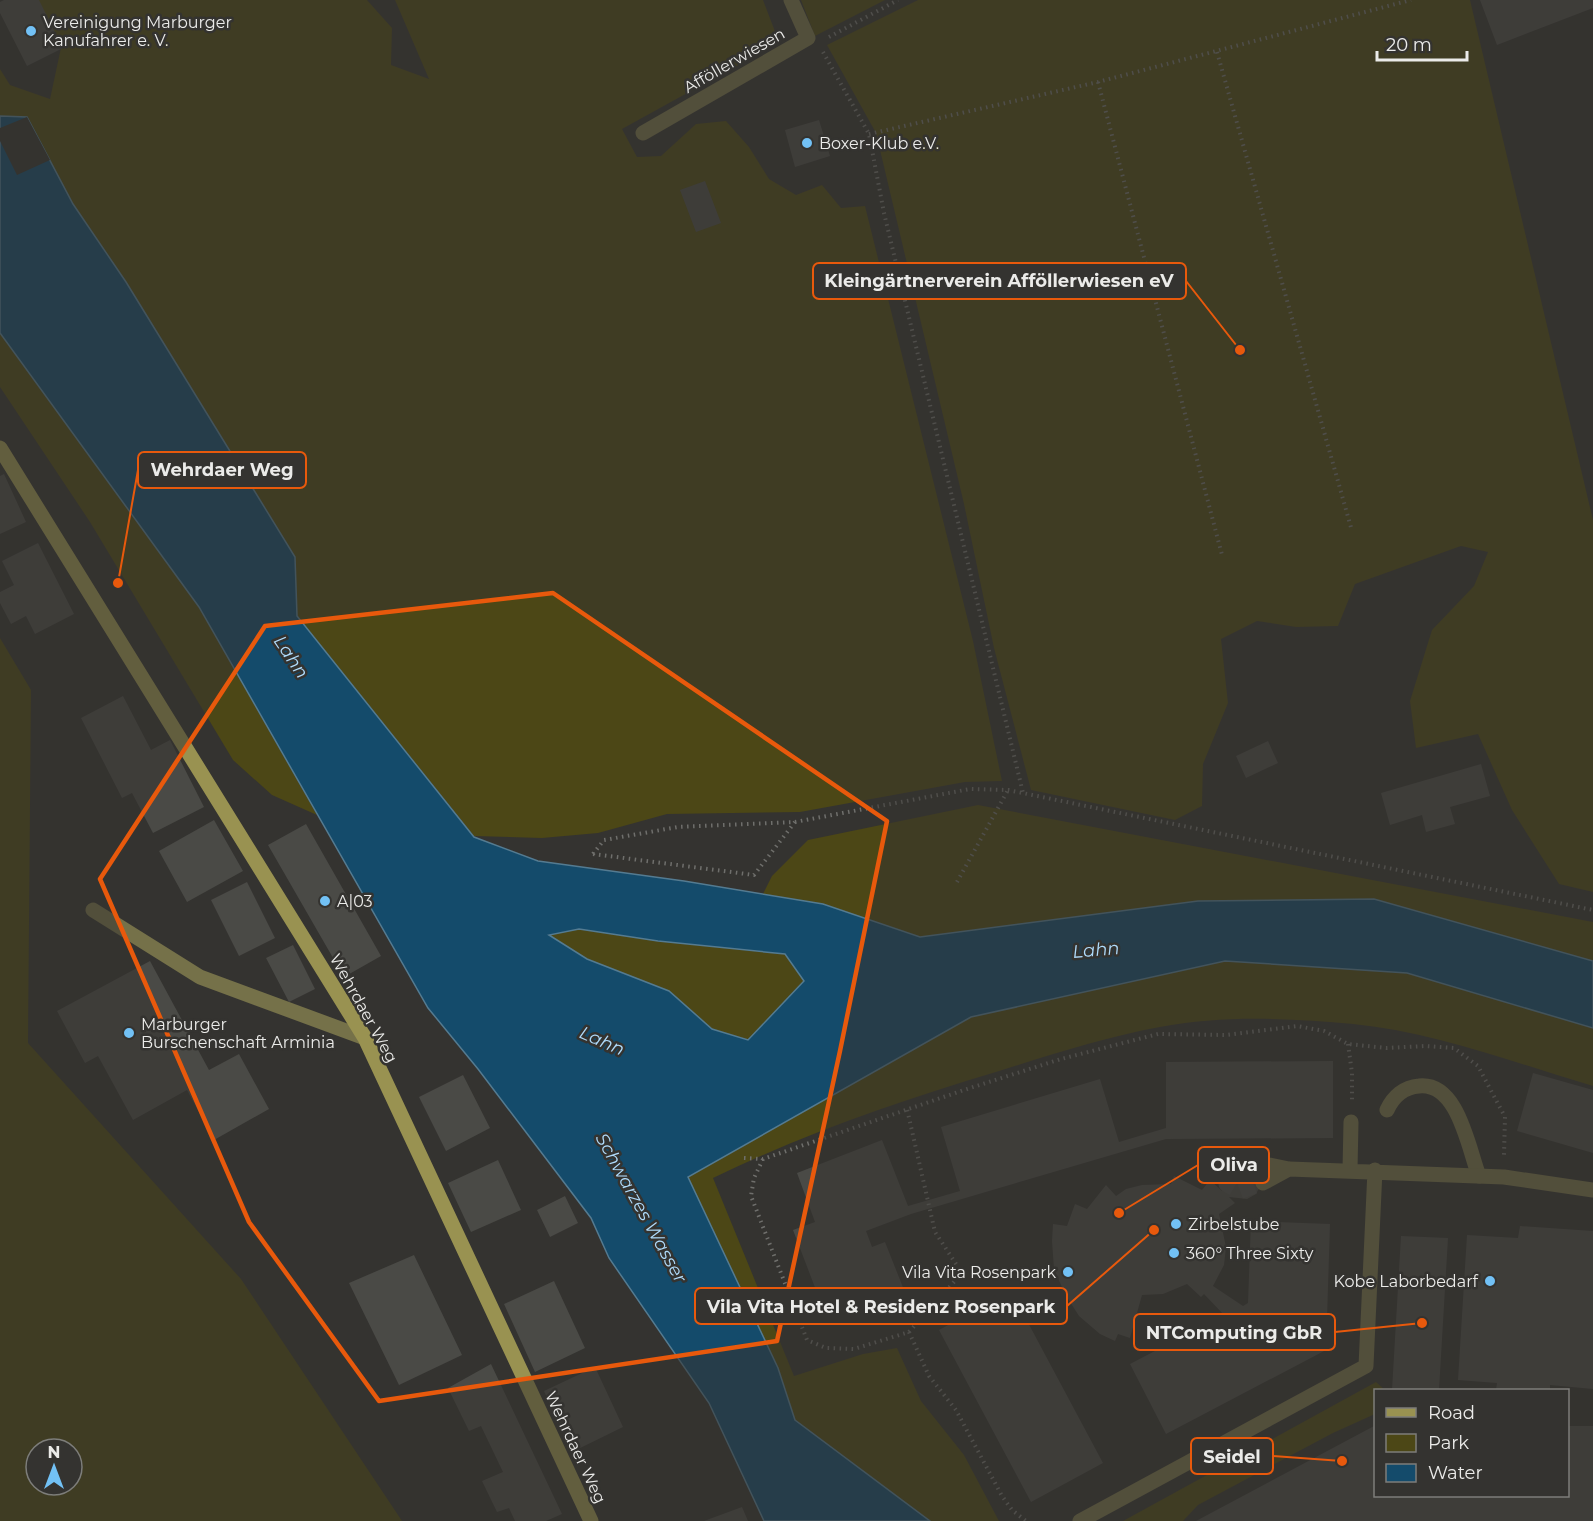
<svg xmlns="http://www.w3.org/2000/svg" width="1593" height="1521" font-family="Montserrat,sans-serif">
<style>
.green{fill:#4c4716;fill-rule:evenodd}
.water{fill:#144b6b;stroke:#547b91;stroke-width:1.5;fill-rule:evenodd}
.pier{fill:#343330}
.building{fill:#4a4a46}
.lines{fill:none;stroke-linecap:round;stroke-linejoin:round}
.street-tunnel{stroke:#4f4f4c;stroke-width:15;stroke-dasharray:15 8;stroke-linecap:butt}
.path{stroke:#6f6f6c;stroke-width:4;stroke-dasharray:1.5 4.5;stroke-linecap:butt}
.lane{stroke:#757149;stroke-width:15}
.street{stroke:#757149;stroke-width:15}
.secondary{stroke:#999251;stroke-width:15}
.marked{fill:none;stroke:#e8590c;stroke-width:4.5;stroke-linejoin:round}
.poi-dot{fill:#72c1f5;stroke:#343330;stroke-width:2}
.labels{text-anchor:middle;stroke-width:5;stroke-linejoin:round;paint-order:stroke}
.poi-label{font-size:16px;fill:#ebebe9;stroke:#343330;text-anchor:start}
.street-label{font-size:16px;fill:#ebebe9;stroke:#343330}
.water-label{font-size:18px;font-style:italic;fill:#afdbfb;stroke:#343330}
.leader{fill:none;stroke:#e8590c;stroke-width:2}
.callout-dot{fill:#e8590c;stroke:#343330;stroke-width:2}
.callout{fill:#343330;stroke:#e8590c;stroke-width:2}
.callout-label{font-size:18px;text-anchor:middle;font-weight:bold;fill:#ebebe9}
</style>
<rect width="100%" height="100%" fill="#343330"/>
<path class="green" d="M27,0H367L392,28L391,65L429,79L395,0H763L776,34L758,54L622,129L637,157L661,156L696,124L726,121L749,147L769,179L796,195L822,185L841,208L865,206L973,641L1002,781L965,782L800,812L667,814L598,833L542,838L474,836L297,616L295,557L126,282L73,204L27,117L0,116V69L10,85L50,99L62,43Z
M801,0H885L815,36Z
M918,0H1470L1593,520V892L1559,884L1512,810L1478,734L1416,748L1410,701L1432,630L1474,586L1488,552L1461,546L1355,584L1338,626L1296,627L1257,621L1221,639L1228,703L1203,764L1202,806L1175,820L1031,790L994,648L964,504L876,133L827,45Z
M0,333L199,607L317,815L272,795L233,760L90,522L0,387Z
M0,638L31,690L28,1043L241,1279L402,1521H0ZM36,1449H72V1485H36Z
M978,805L1593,922V961L1374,899L1198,901L920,937L823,904L763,894L772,876L808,840Z
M579,929L658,941L785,954L805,980L748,1040L712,1029L669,991L587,959L548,935Z
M1225,961L1407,973L1593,1028V1086C1515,1063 1434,1032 1353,1024C1290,1018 1222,1015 1160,1027C1105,1037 1050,1055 996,1072C899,1101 804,1134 713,1178L794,1376L863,1354L897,1348L921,1401L964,1455L999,1521H930L795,1420L778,1368L687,1177L971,1017Z
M1376,1382L1385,1390H1376L1375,1414L1333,1433L1198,1505L1183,1521H1123Z"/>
<path class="water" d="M0,116L27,117L73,204L126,282L295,557L297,616L474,837L538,861L684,881L823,904L920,937L1198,901L1374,899L1593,961V1028L1407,973L1225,961L971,1017L688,1177L778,1368L795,1420L930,1521H764L709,1403L609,1258L591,1218L478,1069L428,1008L199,607L0,333ZM579,929L658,941L785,954L804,981L748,1040L712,1029L669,991L587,959L549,935Z"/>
<path class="pier" d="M27,117L50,160L17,175L0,141V128Z"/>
<path class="building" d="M4,0H39L63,48L27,66L0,13V2Z
M1480,0H1593V8L1497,45Z
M819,120L830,156L795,167L785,130Z
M705,181L721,223L696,232L680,190Z
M4,474L26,522L0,534V476Z
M38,543L74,614L35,634L26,616L11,624L0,603V592L14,585L2,561Z
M123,696L151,750L170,740L204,807L153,833L132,793L122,798L81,718Z
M1268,741L1278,763L1246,778L1236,756Z
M1481,764L1490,796L1450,807L1455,824L1426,832L1422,815L1390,825L1381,793Z
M214,820L243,871L187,902L159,851Z
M306,824L381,956L344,977L268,845Z
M247,882L275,938L239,956L211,900Z
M293,945L315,989L289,1002L266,958Z
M150,961L209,1070L239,1054L269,1109L214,1140L187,1090L133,1120L98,1056L85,1063L57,1011Z
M1333,1061V1138L1166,1139L911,1214L866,1231L872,1247L885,1242L906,1295L829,1324L793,1230L815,1222L797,1173L882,1140L908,1206L960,1191L941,1127L1100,1079L1119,1142L1166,1128V1062Z
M1533,1073L1593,1090V1153L1517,1131Z
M463,1075L490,1128L446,1151L419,1097Z
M1242,1153L1258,1161L1264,1178L1256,1194L1247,1199L1229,1197L1235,1203L1219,1214L1226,1247L1224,1265L1213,1286L1243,1306L1248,1303L1251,1221L1330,1224L1326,1350L1166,1434L1130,1364L1224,1315L1204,1294L1201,1297L1187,1284L1163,1294L1142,1295L1130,1338L1118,1334L1115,1341L1100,1334L1079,1316L1065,1294L1054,1269L1052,1241L1053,1224L1067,1226L1075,1204L1087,1209L1106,1185L1116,1196L1126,1189L1142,1185L1171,1184L1174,1176L1202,1190L1210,1180L1222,1191L1217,1173L1221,1164L1226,1158Z
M498,1160L521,1210L471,1232L448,1183Z
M565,1196L578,1223L550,1237L537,1210Z
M1520,1226L1593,1231V1389L1550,1385V1390H1496L1497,1383L1458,1380L1467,1235L1518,1238Z
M1401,1236L1448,1238L1439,1390H1392Z
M414,1255L462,1355L399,1385L349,1283Z
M554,1281L585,1348L535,1372L504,1304Z
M1011,1291L1103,1463L1031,1502L939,1330Z
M491,1364L562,1514L546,1521H515L509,1508L497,1512L482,1481L503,1472L481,1426L469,1431L448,1388Z
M595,1367L623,1427L572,1452L544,1391Z
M1376,1425V1496H1568V1426H1593V1521H1196Z
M742,1507L748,1521H704Z"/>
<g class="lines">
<path class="street-tunnel" d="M1259,1163L1235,1161L1225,1168L1226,1184L1239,1192L1263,1183"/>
<path class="path" d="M829,37L898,0
M823,52L869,134L884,213L1023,793
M1217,52L1352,531
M1098,82L1222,555
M869,134L1098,82L1411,0
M593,854L604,840L678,827L795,822L970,789L1008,790L1593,910
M593,854L754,875L795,822
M957,882L1008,790
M1348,1044L1352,1073V1100
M744,1158L763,1159L964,1090L1061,1059L1158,1034L1226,1035L1297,1026L1324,1031L1348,1044L1386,1048L1425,1046L1454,1048L1478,1066L1505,1117L1504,1155
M763,1159L754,1178L751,1196L807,1340L826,1348L854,1349L909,1332L962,1273L935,1232L907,1109
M909,1332L929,1376L956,1410L1002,1496L1012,1510L1026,1521"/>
<path class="lane" d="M93,910L200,977L365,1038
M1387,1110C1393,1097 1404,1087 1419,1086C1458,1082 1468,1147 1479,1176"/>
<path class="street" d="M643,133L808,38L791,0
M1259,1163L1289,1169L1504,1177L1593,1190
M1350,1170L1351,1122
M1263,1183L1289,1169
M1080,1521L1366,1366L1375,1170"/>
<path class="secondary" d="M0,448L365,1038L591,1521"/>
</g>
<path d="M0 0H1593V1521H0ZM553,593L887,821L840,1051L777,1341L379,1401L249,1222L100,879L265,626Z" fill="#343330" fill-opacity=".55" fill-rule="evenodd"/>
<path class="marked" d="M553,593L887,821L840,1051L777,1341L379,1401L249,1222L100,879L265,626Z"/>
<g class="poi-dot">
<circle cx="31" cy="31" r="6"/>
<circle cx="807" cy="143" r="6"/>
<circle cx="325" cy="901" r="6"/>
<circle cx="129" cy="1033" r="6"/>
<circle cx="1176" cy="1224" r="6"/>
<circle cx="1174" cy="1253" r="6"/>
<circle cx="1068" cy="1272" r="6"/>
<circle cx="1490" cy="1281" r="6"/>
</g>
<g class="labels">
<g class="poi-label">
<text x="43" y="28">Vereinigung Marburger<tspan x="43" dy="18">Kanufahrer e. V.</tspan></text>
<text x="819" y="149">Boxer-Klub e.V.</text>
<text x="337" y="907">A|03</text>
<text x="141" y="1030">Marburger<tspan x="141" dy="18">Burschenschaft Arminia</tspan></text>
<text x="1188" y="1230">Zirbelstube</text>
<text x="1186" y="1259">360° Three Sixty</text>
<text x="1056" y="1278" text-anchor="end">Vila Vita Rosenpark</text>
<text x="1478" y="1287" text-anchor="end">Kobe Laborbedarf</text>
</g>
<g class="street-label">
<text transform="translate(734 60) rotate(-30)" y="6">Afföllerwiesen</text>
<text transform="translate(364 1008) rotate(61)" y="6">Wehrdaer Weg</text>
<text transform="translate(576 1447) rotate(65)" y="6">Wehrdaer Weg</text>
</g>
<g class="water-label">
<text transform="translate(291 657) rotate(56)" y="6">Lahn</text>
<text transform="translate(1096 950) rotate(-5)" y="6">Lahn</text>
<text transform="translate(602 1041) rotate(24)" y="6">Lahn</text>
<text transform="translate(641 1208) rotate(61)" y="6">Schwarzes Wasser</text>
</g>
</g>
<path class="leader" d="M1240 350L1186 281M118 583L138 470M1119 1213L1198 1165M1154 1230L1067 1306M1422 1323L1335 1332M1342 1461L1273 1456"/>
<g class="callout-dot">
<circle cx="1240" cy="350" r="6"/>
<circle cx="118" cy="583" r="6"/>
<circle cx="1119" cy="1213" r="6"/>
<circle cx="1154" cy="1230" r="6"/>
<circle cx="1422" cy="1323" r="6"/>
<circle cx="1342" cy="1461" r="6"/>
</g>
<g class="callout">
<rect x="813" y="263" width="373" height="36" rx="6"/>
<rect x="138" y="452" width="168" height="36" rx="6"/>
<rect x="1198" y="1147" width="71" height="36" rx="6"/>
<rect x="695" y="1288" width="372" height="36" rx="6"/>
<rect x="1134" y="1314" width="201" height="36" rx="6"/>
<rect x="1191" y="1438" width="82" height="36" rx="6"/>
</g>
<g class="callout-label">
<text x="999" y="287">Kleingärtnerverein Afföllerwiesen eV</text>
<text x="222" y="476">Wehrdaer Weg</text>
<text x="1234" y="1171">Oliva</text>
<text x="881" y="1313">Vila Vita Hotel &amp; Residenz Rosenpark</text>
<text x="1234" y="1339">NTComputing GbR</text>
<text x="1232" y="1463">Seidel</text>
</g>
<rect x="1374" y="1389" width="195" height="108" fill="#343330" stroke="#7d7d7a" stroke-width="1.5"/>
<rect x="1386" y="1408" width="30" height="9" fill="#999251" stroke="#7d7d7a" stroke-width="1.5"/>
<text x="1428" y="1419" font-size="18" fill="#ebebe9">Road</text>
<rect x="1386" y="1434" width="30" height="18" fill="#4c4716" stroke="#7d7d7a" stroke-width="1.5"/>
<text x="1428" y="1449" font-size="18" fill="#ebebe9">Park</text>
<rect x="1386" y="1464" width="30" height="18" fill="#144b6b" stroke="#7d7d7a" stroke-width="1.5"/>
<text x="1428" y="1479" font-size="18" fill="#ebebe9">Water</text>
<g transform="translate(54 1467)"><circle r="28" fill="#343330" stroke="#7d7d7a" stroke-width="1.5"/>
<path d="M0-4.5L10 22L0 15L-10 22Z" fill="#72c1f5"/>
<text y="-9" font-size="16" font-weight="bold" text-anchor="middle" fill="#ebebe9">N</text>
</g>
<path d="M1377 51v9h90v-9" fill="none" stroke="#ebebe9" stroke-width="3"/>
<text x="1386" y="51" font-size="18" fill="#ebebe9" stroke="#343330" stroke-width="4.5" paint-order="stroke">20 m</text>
</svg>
